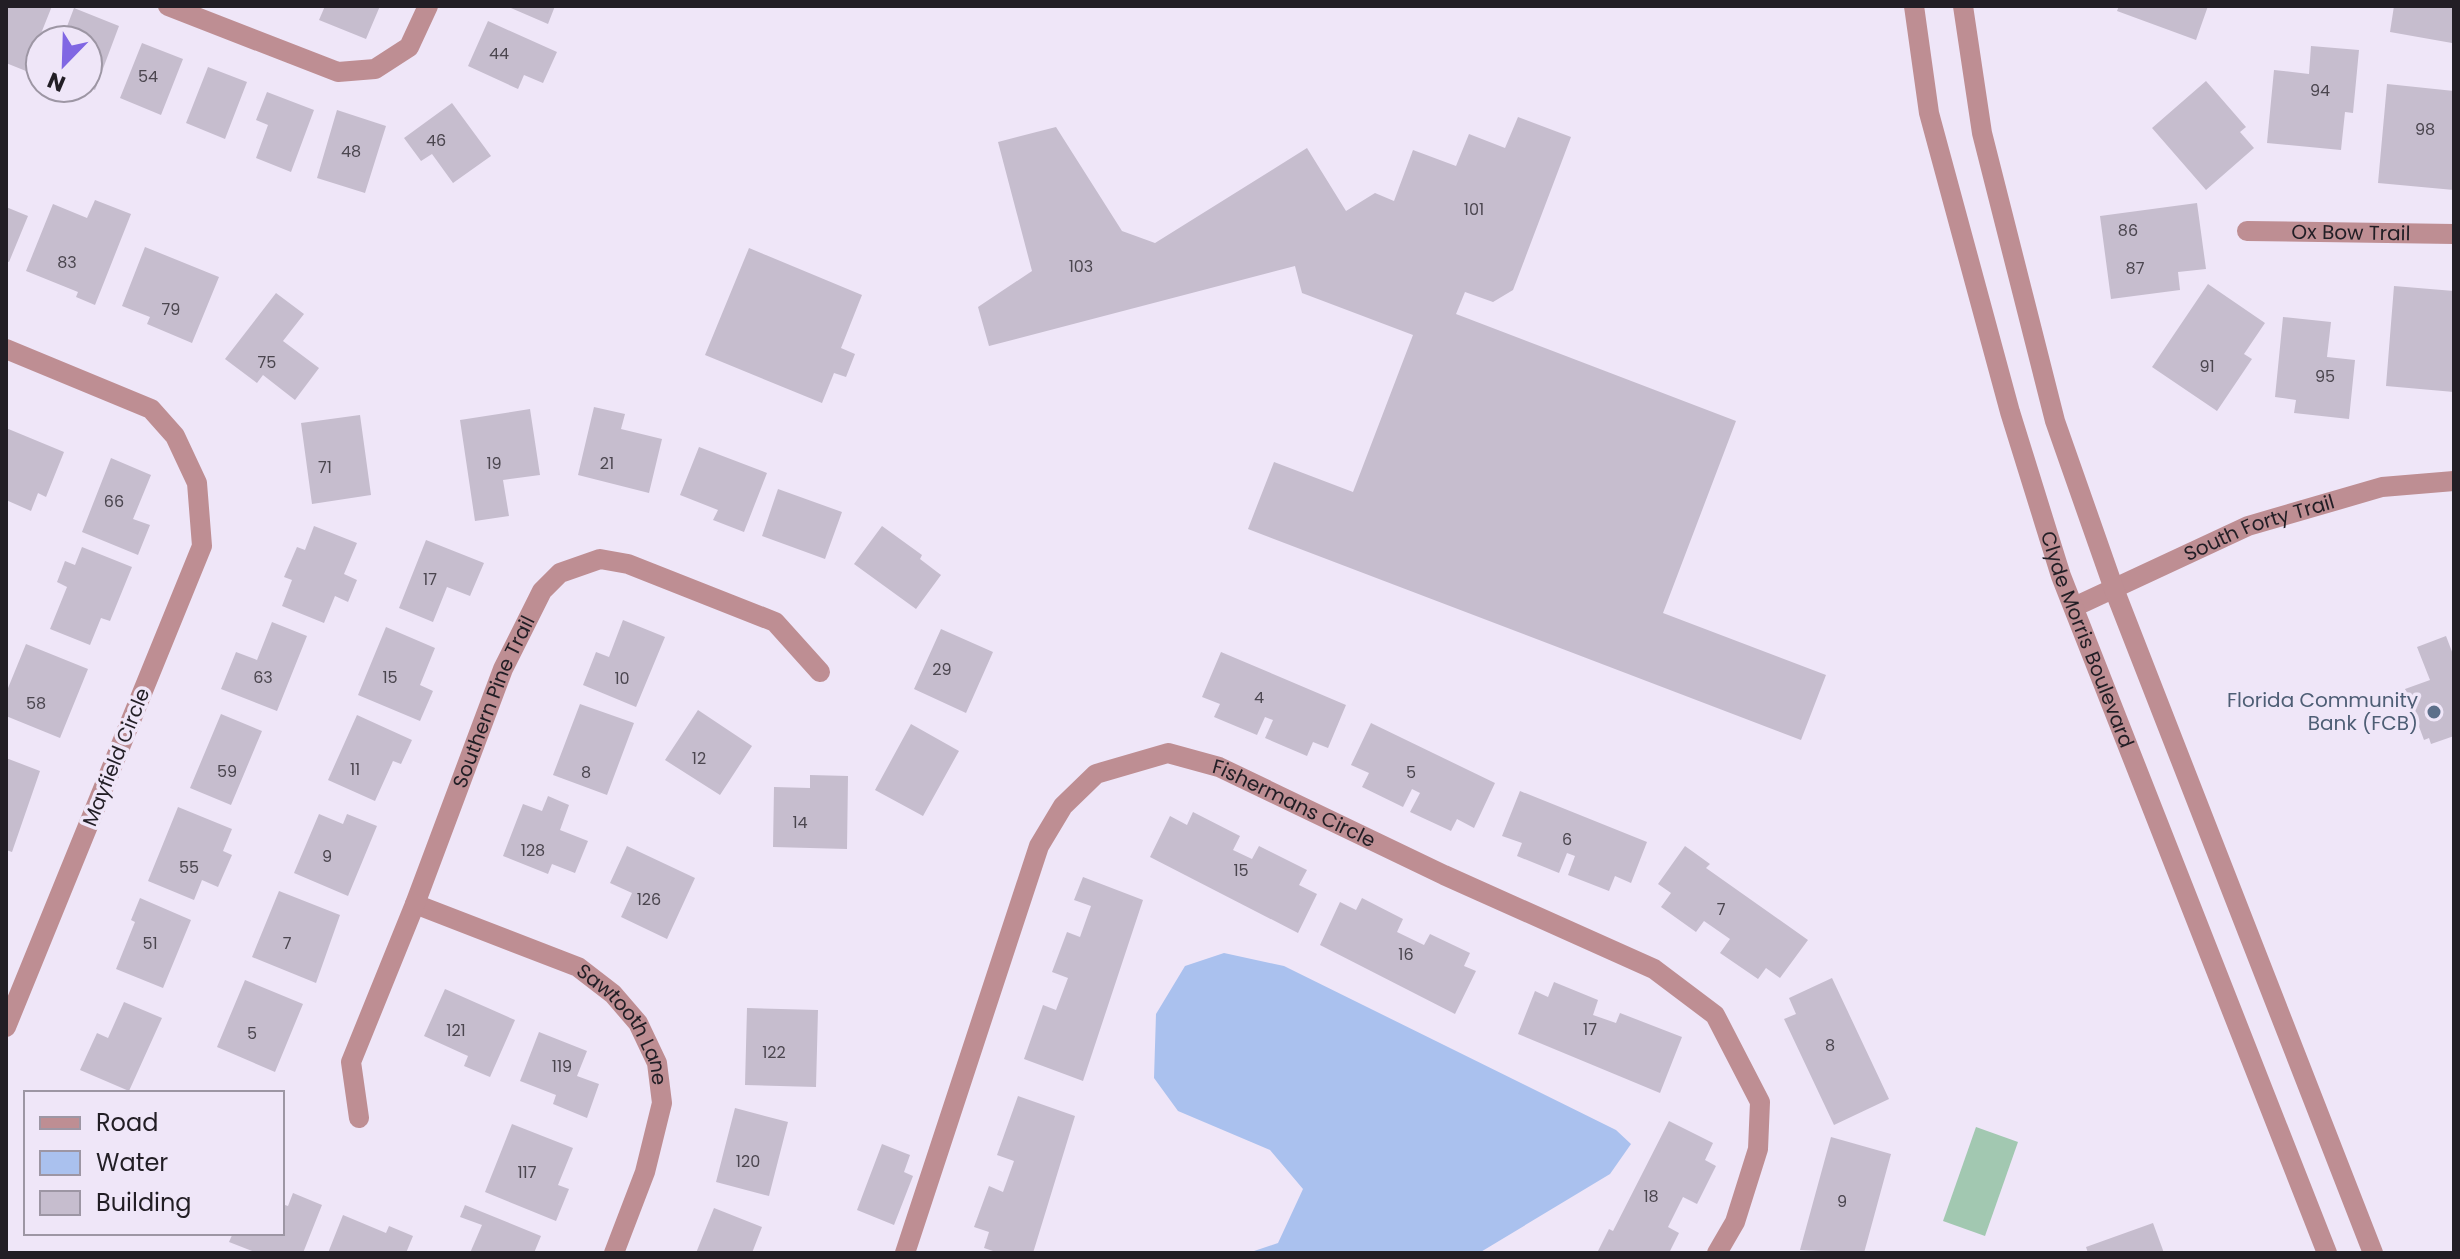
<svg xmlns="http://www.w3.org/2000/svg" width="2460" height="1259" font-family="Poppins,sans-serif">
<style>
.green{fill:#a2c8b1}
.water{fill:#aac1ee}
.building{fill:#c6bdce}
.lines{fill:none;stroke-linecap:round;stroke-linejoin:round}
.minor{stroke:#be8e93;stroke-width:20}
.tertiary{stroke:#be8e93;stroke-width:20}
.service-dot{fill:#5c6f8a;stroke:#efe6f8;stroke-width:3}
.labels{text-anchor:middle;stroke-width:7;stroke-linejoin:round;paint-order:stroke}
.number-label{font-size:16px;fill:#4b464f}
.street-label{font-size:20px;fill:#221e25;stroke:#efe6f8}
.service-label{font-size:20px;fill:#4e5e75;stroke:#efe6f8;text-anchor:end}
</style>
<rect width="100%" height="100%" fill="#efe6f8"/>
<path class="green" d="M1976,1127L2018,1142L1985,1236L1943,1221Z"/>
<path class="water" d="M1224,953L1284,966L1616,1130L1631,1144L1610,1174L1479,1253H1248L1278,1243L1303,1189L1270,1150L1178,1111L1154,1078L1156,1014L1185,966Z"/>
<path class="building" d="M6,6H52L26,71L6,63Z
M325,6H380L366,39L319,20Z
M506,6H555L548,24Z
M2119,6H2208L2196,40L2117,11Z
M2394,6H2454L2452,43L2390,32Z
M74,8L119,26L95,90L88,87V40L63,37Z
M488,21L557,52L543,83L524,75L518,89L468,66Z
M142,43L183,59L161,115L120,98Z
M2311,46L2359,50L2353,113L2345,112L2341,150L2267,143L2274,70L2309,74Z
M208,67L247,82L225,139L186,123Z
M2206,81L2246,127L2240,132L2254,148L2206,190L2152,128Z
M2387,84L2454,91V190L2378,183Z
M267,92L314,110L291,172L256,158L268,125L256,120Z
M452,103L491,156L453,183L432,154L421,161L404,138Z
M337,110L386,126L365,193L317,178Z
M1518,117L1571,137L1513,290L1493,302L1465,292L1456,314L1736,421L1663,613L1826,675L1801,740L1248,529L1274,462L1353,492L1413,335L1302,293L1295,266L989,346L978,307L1032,271L998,142L1056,127L1122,231L1155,243L1307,148L1346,211L1375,193L1394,201L1413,150L1456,166L1469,134L1505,148Z
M95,200L131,214L95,305L76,297L78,292L26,271L53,204L87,218Z
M2197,203L2206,269L2178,272L2180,290L2111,299L2100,216Z
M6,207L28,216L9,262L6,261Z
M145,247L219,277L192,343L147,324L150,317L122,306Z
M749,248L862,295L841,348L855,354L846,377L834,373L822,403L705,355Z
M2208,284L2265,323L2244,354L2252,359L2217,411L2152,367Z
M2394,286L2454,291V392L2386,386Z
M276,293L304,314L283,341L319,368L295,400L263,375L257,383L225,359Z
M2283,317L2331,322L2327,357L2355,360L2349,419L2294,413L2296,400L2275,397Z
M594,407L625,414L621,429L662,439L649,493L578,475Z
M530,409L540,475L503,480L509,516L475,521L460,420Z
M360,415L371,495L312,504L301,423Z
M6,428L64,452L46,497L38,493L31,511L6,500Z
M699,447L767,473L744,532L713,520L718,510L680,495Z
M111,458L151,475L133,519L150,525L138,555L82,532Z
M778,489L842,512L825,559L762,536Z
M314,526L357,543L344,574L357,580L348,602L335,596L324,623L282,606L292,580L284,577L297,547L305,550Z
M882,526L922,555L920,559L941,575L916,609L854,564Z
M426,540L484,563L470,596L447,587L433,622L399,608Z
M82,547L132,567L110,621L101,618L90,645L50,629L67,587L57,582L65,561L75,565Z
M623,620L665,637L636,707L583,685L596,652L609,657Z
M272,622L307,636L277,711L221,689L236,652L257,660Z
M386,627L435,648L420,685L433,691L420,721L358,695Z
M941,629L993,652L966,713L914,689Z
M2446,636L2454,657V736L2431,744L2429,738L2424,740L2405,689L2430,680L2417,647Z
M26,644L88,669L60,738L6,716V693Z
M1221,652L1346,705L1328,748L1313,742L1307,756L1265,738L1273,720L1265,717L1257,735L1214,717L1220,704L1202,697Z
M580,704L634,723L607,795L553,775Z
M698,710L752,746L720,795L665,760Z
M221,714L262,731L231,805L190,788Z
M357,715L412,740L401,764L393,761L375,801L328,780Z
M1371,723L1495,783L1474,828L1457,819L1451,831L1410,812L1420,793L1412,789L1403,807L1362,787L1369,773L1351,765Z
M911,724L959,751L923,816L875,790Z
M6,758L40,771L12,852L6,850Z
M810,775L848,776L847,849L773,847L774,787L810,788Z
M1520,791L1647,842L1631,883L1615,876L1609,891L1568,875L1575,856L1567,853L1559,873L1517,856L1522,843L1502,836Z
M548,796L569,805L560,830L588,841L575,873L552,864L548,874L503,856L523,804L542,811Z
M178,807L232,829L223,851L232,855L218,887L202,880L194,900L148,881Z
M1193,812L1240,836L1233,850L1252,859L1259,846L1307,870L1299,885L1317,894L1298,933L1150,857L1170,816L1187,825Z
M319,814L343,824L347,814L377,826L348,896L294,873Z
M627,846L695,878L667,939L621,917L632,893L610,883Z
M1685,846L1710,864L1706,868L1808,940L1780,978L1766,968L1758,979L1720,953L1730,939L1704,921L1696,932L1661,907L1671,893L1658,884Z
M1083,877L1143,900L1083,1081L1024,1059L1043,1005L1056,1010L1068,978L1052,972L1067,932L1080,937L1091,906L1074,900Z
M279,891L340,915L316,983L252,957Z
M140,898L191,920L163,988L116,969L135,922L131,920Z
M1362,898L1403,919L1397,932L1424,945L1430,934L1470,953L1464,966L1476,971L1455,1014L1320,945L1340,902L1356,910Z
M1832,978L1889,1099L1834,1125L1784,1019L1796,1014L1789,998Z
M245,980L303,1004L275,1072L217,1047Z
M1554,982L1598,1000L1593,1015L1616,1023L1620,1013L1682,1037L1660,1093L1518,1034L1535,991L1548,997Z
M445,989L515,1020L490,1077L464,1066L468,1056L424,1036Z
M124,1002L162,1018L129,1091L80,1070L97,1033L108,1038Z
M747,1008L818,1010L816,1087L745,1085Z
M539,1032L587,1051L577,1076L599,1084L587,1118L553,1104L556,1095L520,1081Z
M1018,1096L1075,1116L1033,1253H999L984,1248L989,1232L974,1227L989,1186L1003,1192L1014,1161L997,1155Z
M735,1108L788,1122L769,1196L716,1182Z
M1669,1121L1713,1143L1705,1160L1716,1166L1697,1204L1683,1197L1668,1227L1679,1233L1669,1253H1597L1609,1229L1613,1231Z
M512,1124L573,1148L558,1185L569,1189L556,1221L485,1192Z
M1831,1137L1891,1154L1864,1253L1800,1250Z
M882,1144L910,1155L904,1172L913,1176L894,1225L857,1210Z
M293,1193L322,1205L303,1253H257L229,1242L233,1233H282V1204L288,1206Z
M465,1205L541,1236L534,1253H470L482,1225L460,1217Z
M714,1208L762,1227L752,1253H696Z
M343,1215L386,1233L389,1226L413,1236L406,1253H328Z
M2153,1223L2164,1253H2088L2086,1247Z"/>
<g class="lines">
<g class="minor">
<path d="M168,6L338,72L375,69L409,47L428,6"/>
<path id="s1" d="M2247,231L2454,234"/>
<path d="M6,349L151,409L175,436L197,483L202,546L6,1027"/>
<path id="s2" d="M2074,607L2248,526L2382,487L2454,481"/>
<path id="s3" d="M415,904L578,967L613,994L638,1023L657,1063L662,1103L645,1172L614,1253"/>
<path id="s4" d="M359,1118L351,1062L415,904L503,669L542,591L560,573L600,559L628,564L775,622L820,672"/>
<path id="s5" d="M905,1253L1039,846L1063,806L1096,774L1168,753L1219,767L1444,875L1654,969L1715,1015L1760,1102L1758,1149L1735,1222L1717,1253"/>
</g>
<g class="tertiary">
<path id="s6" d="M1914,6L1929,113L2010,412L2061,576L2327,1253"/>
<path d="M1963,6L1982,133L2055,421L2114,589L2373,1253"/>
</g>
</g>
<circle class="service-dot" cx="2434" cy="712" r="8"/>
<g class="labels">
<g class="number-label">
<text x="499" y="59">44</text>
<text x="148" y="82">54</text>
<text x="2320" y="96">94</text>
<text x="2425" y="135">98</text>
<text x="436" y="146">46</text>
<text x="351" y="157">48</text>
<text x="1474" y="215">101</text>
<text x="2128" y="236">86</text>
<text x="67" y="268">83</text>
<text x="1081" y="272">103</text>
<text x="2135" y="274">87</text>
<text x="171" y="315">79</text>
<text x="267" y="368">75</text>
<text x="2207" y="372">91</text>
<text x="2325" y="382">95</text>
<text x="494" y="469">19</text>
<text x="607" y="469">21</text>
<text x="325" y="473">71</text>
<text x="114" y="507">66</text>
<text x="430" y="585">17</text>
<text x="942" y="675">29</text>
<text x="263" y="683">63</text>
<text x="390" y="683">15</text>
<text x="622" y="684">10</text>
<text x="1259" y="703">4</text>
<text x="36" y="709">58</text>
<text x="699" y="764">12</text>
<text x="355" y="775">11</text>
<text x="227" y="777">59</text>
<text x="586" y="778">8</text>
<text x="1411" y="778">5</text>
<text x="800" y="828">14</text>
<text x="1567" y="845">6</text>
<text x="533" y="856">128</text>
<text x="327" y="862">9</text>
<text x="189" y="873">55</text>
<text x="1241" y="876">15</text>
<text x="649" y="905">126</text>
<text x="1721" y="915">7</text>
<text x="150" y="949">51</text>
<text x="287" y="949">7</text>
<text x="1406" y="960">16</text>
<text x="1590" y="1035">17</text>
<text x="456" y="1036">121</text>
<text x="252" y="1039">5</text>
<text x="1830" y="1051">8</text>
<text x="774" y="1058">122</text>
<text x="562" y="1072">119</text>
<text x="748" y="1167">120</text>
<text x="527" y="1178">117</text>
<text x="1651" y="1202">18</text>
<text x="1842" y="1207">9</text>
</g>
<g class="street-label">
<text dy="7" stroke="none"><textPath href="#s1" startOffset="104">Ox Bow Trail</textPath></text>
<text dy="7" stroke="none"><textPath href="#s2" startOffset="202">South Forty Trail</textPath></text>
<text dy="7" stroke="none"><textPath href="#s6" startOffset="658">Clyde Morris Boulevard</textPath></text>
<text dy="7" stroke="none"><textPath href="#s4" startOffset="444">Southern Pine Trail</textPath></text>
<text transform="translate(116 757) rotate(-68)" y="7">Mayfield Circle</text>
<text dy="7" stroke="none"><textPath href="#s5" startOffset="732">Fishermans Circle</textPath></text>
<text dy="7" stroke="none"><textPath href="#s3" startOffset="250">Sawtooth Lane</textPath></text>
</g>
<g class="service-label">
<text x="2418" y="707">Florida Community<tspan x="2418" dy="23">Bank (FCB)</tspan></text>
</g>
</g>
<rect width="2460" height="1259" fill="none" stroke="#221e25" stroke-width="16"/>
<rect x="24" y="1091" width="260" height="144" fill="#efe6f8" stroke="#9d96a4" stroke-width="2"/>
<rect x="40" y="1117" width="40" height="12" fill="#be8e93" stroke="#9d96a4" stroke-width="2"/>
<text x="96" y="1131" font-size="24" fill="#221e25">Road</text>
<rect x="40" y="1151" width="40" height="24" fill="#aac1ee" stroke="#9d96a4" stroke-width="2"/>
<text x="96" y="1171" font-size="24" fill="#221e25">Water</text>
<rect x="40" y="1191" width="40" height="24" fill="#c6bdce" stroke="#9d96a4" stroke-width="2"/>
<text x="96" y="1211" font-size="24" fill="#221e25">Building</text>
<g transform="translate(64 64) rotate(203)"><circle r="38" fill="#efe6f8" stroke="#9d96a4" stroke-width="2"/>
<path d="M0-6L14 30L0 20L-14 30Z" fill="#8067e3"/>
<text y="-12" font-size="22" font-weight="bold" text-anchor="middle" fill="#221e25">N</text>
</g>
</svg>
